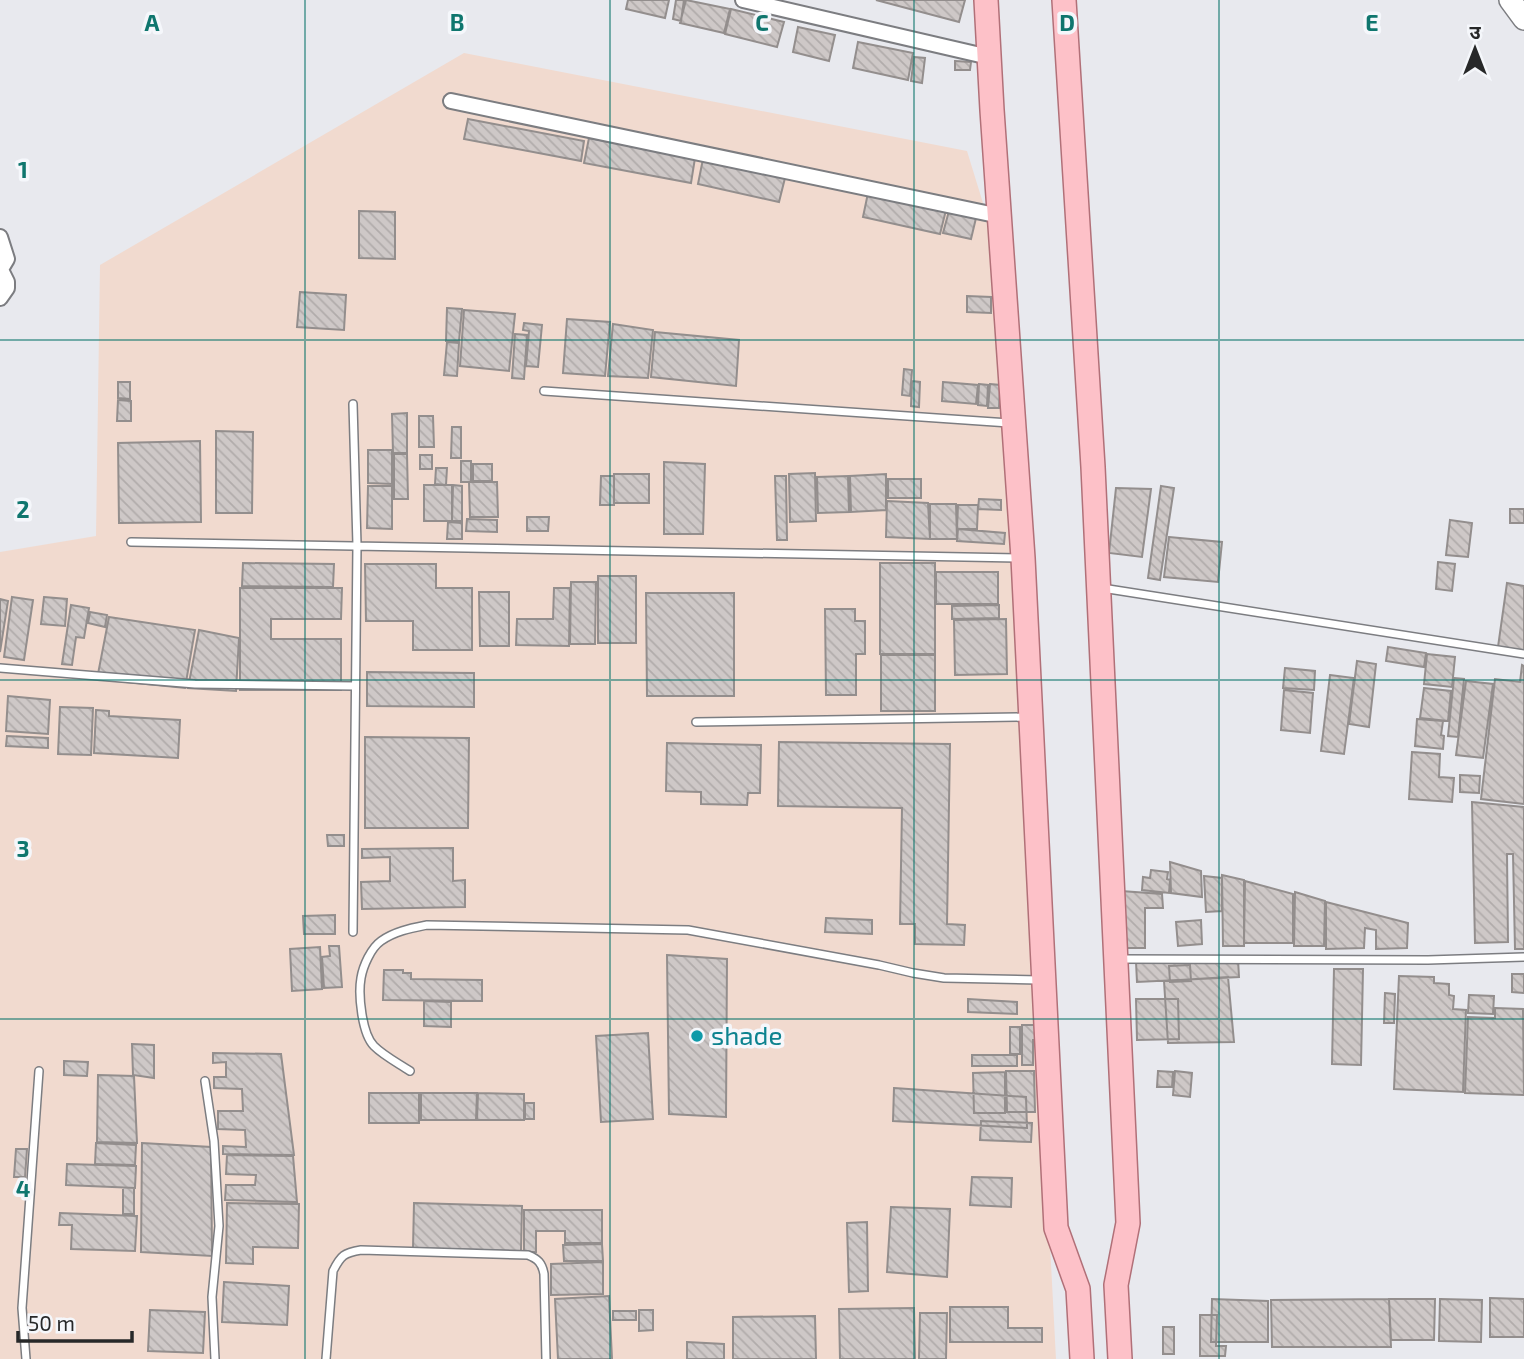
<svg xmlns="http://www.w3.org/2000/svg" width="1524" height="1359" font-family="'Exo 2','Noto Sans Devanagari',sans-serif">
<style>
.industrial{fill:#f1dacf}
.building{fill:url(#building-back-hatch);stroke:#938e8d;stroke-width:2}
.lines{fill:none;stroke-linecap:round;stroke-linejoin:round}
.lane-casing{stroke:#7c7d81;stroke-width:10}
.street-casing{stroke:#7c7d81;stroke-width:18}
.secondary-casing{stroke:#7c7d81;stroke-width:24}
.primary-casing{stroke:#b17078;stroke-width:26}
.lane{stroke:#fff;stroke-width:7}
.street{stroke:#fff;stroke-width:14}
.secondary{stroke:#fff;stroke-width:21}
.primary{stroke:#fdc1c8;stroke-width:23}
.grid{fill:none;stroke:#0f766e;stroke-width:2;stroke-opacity:0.55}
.culture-dot{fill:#0f9aa8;stroke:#f5f7fb;stroke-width:2.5}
.labels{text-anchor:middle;stroke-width:7;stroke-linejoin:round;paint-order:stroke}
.culture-label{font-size:26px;fill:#0d838f;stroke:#f5f7fb;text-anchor:start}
.grid-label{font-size:23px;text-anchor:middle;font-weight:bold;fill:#0f766e;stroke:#f5f7fb;stroke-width:7;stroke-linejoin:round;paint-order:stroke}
</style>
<defs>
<pattern id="building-back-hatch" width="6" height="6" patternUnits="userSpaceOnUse" patternTransform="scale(1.75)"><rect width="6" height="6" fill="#cec8c7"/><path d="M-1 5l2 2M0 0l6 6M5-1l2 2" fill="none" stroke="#b1acab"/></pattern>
</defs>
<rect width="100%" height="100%" fill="#e8e9ee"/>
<path class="industrial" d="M464,53L967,151L998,252L1056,1359H0V552L96,536L100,265Z"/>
<path class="building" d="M628,0H669L665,18L626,9Z
M676,0H684L681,21L673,19Z
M686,0L730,9L724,33L680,23Z
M876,0H965L959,22Z
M731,9L784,22L777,47L725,34Z
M798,27L835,35L829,61L793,52Z
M858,42L913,53L908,80L853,68Z
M914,57L925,58L922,83L911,81Z
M955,61L971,62L970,70H955Z
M468,119L584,141L581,161L464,139Z
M589,138L695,158L691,183L584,163Z
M703,159L785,178L779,202L698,184Z
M868,193L946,210L940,234L863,217Z
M359,211L395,212V259L359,258Z
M949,211L976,218L971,239L943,233Z
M300,292L346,295L344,330L297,327Z
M967,296L991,297V313L967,312Z
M447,308L462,309L459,341H446Z
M464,310L515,314L509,371L460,366Z
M567,319L610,322L605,376L563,373Z
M524,323L542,325L538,367L526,366L529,331L523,330Z
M613,324L653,330L648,378L608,376Z
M655,332L739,340L736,386L651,377Z
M515,334L527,335L524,379L512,378Z
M447,342L459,343L457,376L444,375Z
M904,369L912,370L910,396L902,395Z
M912,381L920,382L919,407L911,406Z
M118,382H130V399L118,398Z
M943,382L978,385L976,404L942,401Z
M979,384L988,385L987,406L978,405Z
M990,384L1000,385L999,408H988Z
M118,400L131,401V421H117Z
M407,413V453H393L392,414Z
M419,416H433L434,447H419Z
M452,427H461V458H451Z
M216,431L253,432L252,513H216Z
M200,441L201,522L119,523L118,443Z
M368,450H392V484L368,483Z
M394,454H407L408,499H394Z
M420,455H432V469H420Z
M461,461H471V482H461Z
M664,462L705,464L703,534H664Z
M473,464H492V481H473Z
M436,468H447L446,485L435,484Z
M815,473L816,521L790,522L789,474Z
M614,474H649V503H614Z
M886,474V510L851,512L850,476Z
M601,476H614V505H600Z
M775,476H786L787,540H777Z
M848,476L849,512L818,513L817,477Z
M888,479H921V498H888Z
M469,482H497L498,517H470Z
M424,485H452V521H424Z
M453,485L462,486V521H452Z
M368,486H392V529L367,528Z
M1161,486L1174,488L1160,580L1148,578Z
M1116,488L1151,489L1142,557L1109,553Z
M979,499L1001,500V510L978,509Z
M887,501L928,503L930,539L886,537Z
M930,504H956L957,539H930Z
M958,505H978L977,529H957Z
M1510,509H1524V523H1510Z
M527,517H549L548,531H527Z
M467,519L497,520V532L466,531Z
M1450,520L1472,523L1468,557L1446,555Z
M448,522L462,523V539H447Z
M958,529L1005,533L1004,544L957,541Z
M1169,537L1222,542L1218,582L1164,577Z
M1438,562L1455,564L1452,591L1436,589Z
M243,563L334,564L333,587L242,586Z
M880,563H935V654H880Z
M365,564H436V588H472V650H413V621H366Z
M936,572H998V604H936Z
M598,576H636V643H598Z
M571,582H596L595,644H570Z
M1507,583L1524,586V651L1498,647Z
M240,588H342L341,619H271V639H341V690H240Z
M554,588H570L569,646L516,645L517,619H553Z
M479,592H509V646H480Z
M646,593H734V696H647Z
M12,597L33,600L24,660L4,657Z
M44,597L67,599L65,626L41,624Z
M0,599L8,601L0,652Z
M71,605L89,608L84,638L76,637L72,665L62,664Z
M999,605V618L952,619V606Z
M825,609H855V621H865V654H856V695H826Z
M90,612L107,615L105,627L88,623Z
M109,617L195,630L185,688L97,679Z
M1006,619L1007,674L955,675L954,620Z
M199,630L239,638L236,691L188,688Z
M1388,647L1426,653L1424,667L1386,661Z
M1427,654L1455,657L1452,687L1424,684Z
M881,655H935V711H881Z
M1357,661L1376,664L1369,727L1349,724Z
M1522,665L1524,666V804L1481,799L1495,679L1520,682Z
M1285,668L1315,671L1314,690L1283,688Z
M367,672L474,673V707L367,706Z
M1330,675L1354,678L1344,754L1321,751Z
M1454,678L1464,679L1458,737L1448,736Z
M1466,681L1493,684L1483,758L1456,755Z
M1424,688L1451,691L1448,721L1420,718Z
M1284,690L1313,693L1310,733L1281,730Z
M8,696L50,700L48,734L6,731Z
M60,707L93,708L91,755L58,754Z
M96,710L109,711V716L180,720L178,758L94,753Z
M1417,719L1443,721L1441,735L1444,736L1443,749L1415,746Z
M7,736L48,738V748L6,746Z
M365,737L469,738L468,828H365Z
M779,742L950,744L947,924L965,925L964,945L915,944V924H900L902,808L778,806Z
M667,743L761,745L760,793H748L747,805L701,804V792L666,791Z
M1412,752L1440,754L1439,777L1454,778L1452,802L1409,799Z
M1460,775L1480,776L1479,793L1460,792Z
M1472,802L1524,807V949H1515L1513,854H1507L1508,942L1475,943Z
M327,835H344V846H328Z
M453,848V881L465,880V907L362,909L361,882L390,881V857L362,858V849Z
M1170,862L1201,871L1202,897L1171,893Z
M1151,870L1168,872L1167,879L1170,880L1169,893L1142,890L1143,877L1150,878Z
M1222,875L1244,880V946H1223Z
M1204,876L1222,878V911L1206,912Z
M1245,881L1293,894V943H1244Z
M1121,891L1162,894L1163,908H1145V948H1122Z
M1295,892L1325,901L1324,946H1294Z
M1326,902L1408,923L1407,948L1376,949V930L1365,928L1364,948L1326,949Z
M335,915V934H304L303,916Z
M826,918L872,920V934L825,932Z
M1201,920L1202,944L1178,946L1176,922Z
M329,946H339L342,987L324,988L322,957L330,956Z
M320,947L322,989L292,991L290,949Z
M667,955L727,959L726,1117L669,1114Z
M1238,959L1239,977L1137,982L1136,962Z
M1190,965L1191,981L1170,982L1169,966Z
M1334,969H1363L1361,1065L1332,1064Z
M384,970H403V973H411V979L482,980V1001L383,1000Z
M1512,974H1524V993L1512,992Z
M1399,976L1434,977V983L1449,984V995L1454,996L1453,1009L1466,1010L1463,1092L1394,1089Z
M1228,977L1234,1042L1168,1043L1164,981Z
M1385,993L1395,994L1394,1023H1384Z
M1469,995L1494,996L1493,1014L1468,1013Z
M968,999L1017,1002V1014L968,1012Z
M1136,999H1178L1179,1039L1137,1040Z
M424,1001L451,1002V1027L424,1026Z
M1495,1008L1523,1009L1524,1095L1465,1093L1468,1017L1495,1018Z
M1022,1025H1038V1040H1033V1065H1022Z
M1010,1027H1020V1054H1010Z
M648,1033L653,1119L601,1122L596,1036Z
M132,1044L154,1045V1078L133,1075Z
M213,1053L281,1054L294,1155L223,1154V1146L246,1147L245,1130L218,1129V1111H243L242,1089L214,1088V1077H226V1062L213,1063Z
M972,1055H1017V1066H972Z
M64,1061L88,1062L87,1076L64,1075Z
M1006,1071H1034L1035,1112H1007Z
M1158,1071L1173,1072L1172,1087H1157Z
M1175,1071L1192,1073L1190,1097L1173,1095Z
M1005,1072V1113H974L973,1073Z
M98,1075L134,1076L137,1143L97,1142Z
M894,1088L1026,1097L1027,1128L893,1121Z
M369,1093H419V1123H369Z
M421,1093H477L476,1120H421Z
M478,1093L524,1094V1120H477Z
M525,1103H534V1119H525Z
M981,1121L1032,1123L1031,1142L980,1140Z
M96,1143L136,1145L135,1165L95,1164Z
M142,1143L211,1147L212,1256L141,1252Z
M16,1149H27L25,1177H14Z
M227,1155L293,1156L297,1202L225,1200L226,1185H255L256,1175L226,1174Z
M67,1164L136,1166L135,1188L66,1185Z
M972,1177L1012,1178L1011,1207L970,1205Z
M123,1188H134V1214H123Z
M227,1203L299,1204L298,1248L253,1247V1264L226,1263Z
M414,1203L522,1206L521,1251L413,1248Z
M891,1207L950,1209L947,1277L887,1272Z
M524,1210H602V1243H565V1231H536V1252H524Z
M60,1213L137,1216L135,1251L71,1249L72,1225H59Z
M867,1222L868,1291L849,1292L847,1223Z
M602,1244L603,1261H564L563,1245Z
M603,1262V1294L551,1295V1264Z
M224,1282L289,1286L287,1325L222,1322Z
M609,1296L612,1359H558L555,1299Z
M1490,1298L1524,1299V1337H1490Z
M1212,1299L1268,1301V1342H1211Z
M1389,1299L1391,1347H1272L1271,1300Z
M1389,1299H1435L1434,1340H1391Z
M1440,1299L1482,1300L1481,1342L1439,1341Z
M950,1307H1008V1328H1042V1342H950Z
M914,1308L915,1359H840L839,1309Z
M150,1310L205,1312L203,1353L148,1351Z
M639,1310H653V1330L639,1331Z
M613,1311H636V1320H613Z
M920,1313H947L946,1359H919Z
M1200,1315H1217L1216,1346H1226L1225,1356H1200Z
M815,1316L816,1359H733V1317Z
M1163,1327H1174V1354H1163Z
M687,1342L724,1344V1359H687Z"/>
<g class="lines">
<defs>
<path id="lane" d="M544,391L1009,423
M131,542L1020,558
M1102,588L1524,654
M0,668L195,684L355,686
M696,722L1026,717
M353,932L357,545L353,404
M1118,959L1428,960L1524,957
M410,1071C398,1063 384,1056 374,1046C362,1034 358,995 361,978C363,966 371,948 381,941C395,931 412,928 427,925L688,930L879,965L913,973L944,978L1039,980
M205,1081L214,1141L219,1226L212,1297L215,1359
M26,1359L22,1308L39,1071
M326,1359L333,1271C341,1255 344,1253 361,1250L528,1255C538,1259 542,1263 544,1274L546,1359"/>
<path id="street" d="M743,0L989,57
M451,101L1000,216
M0,237L7,259L1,269
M0,268L7,282V288L0,298"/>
<path id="secondary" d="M1510,0L1524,19"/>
<path id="primary" d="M986,0L992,110L1023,558L1056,1228L1078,1289L1082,1359
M1064,0L1093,467L1128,1223L1116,1285L1120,1359"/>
</defs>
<use href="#lane" class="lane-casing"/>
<use href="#street" class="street-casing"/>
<use href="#secondary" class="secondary-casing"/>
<use href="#primary" class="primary-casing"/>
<use href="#lane" class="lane"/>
<use href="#street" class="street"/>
<use href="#secondary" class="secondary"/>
<use href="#primary" class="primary"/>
</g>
<path class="grid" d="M305,0V1359M610,0V1359M914,0V1359M1219,0V1359M0,340H1524M0,680H1524M0,1019H1524"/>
<circle class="culture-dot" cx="697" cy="1036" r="7"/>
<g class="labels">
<g class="culture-label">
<text x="711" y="1045">shade</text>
</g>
</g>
<g class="grid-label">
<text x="152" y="31">A</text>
<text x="457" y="31">B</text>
<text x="762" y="31">C</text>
<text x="1067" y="31">D</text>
<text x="1372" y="31">E</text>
<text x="23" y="178">1</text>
<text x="23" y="518">2</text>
<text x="23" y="857">3</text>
<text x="23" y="1197">4</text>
</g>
<g transform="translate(1475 49)" stroke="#f5f7fb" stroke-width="5" paint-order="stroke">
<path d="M0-5L12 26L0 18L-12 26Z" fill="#272829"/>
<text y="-10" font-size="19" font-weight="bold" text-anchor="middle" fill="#272829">उ</text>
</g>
<path d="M18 1331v10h114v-10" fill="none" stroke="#272829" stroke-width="3.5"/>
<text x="28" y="1331" font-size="21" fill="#272829" stroke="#f5f7fb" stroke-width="5" paint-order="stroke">50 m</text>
</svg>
